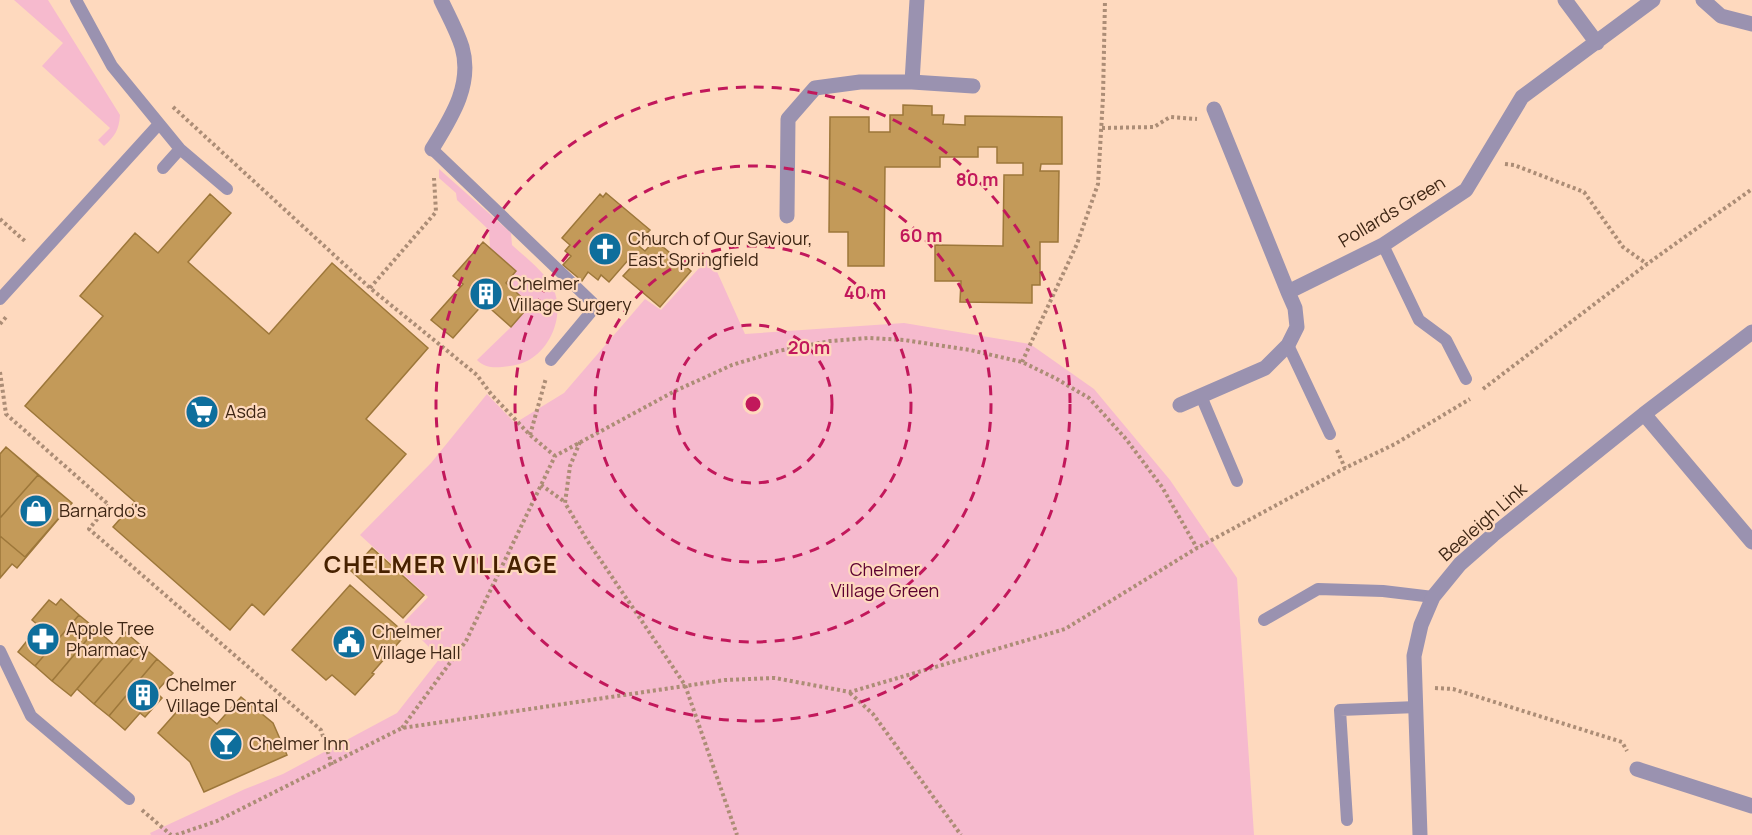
<svg xmlns="http://www.w3.org/2000/svg" width="1752" height="835" font-family="Manrope,sans-serif">
<style>
.green{fill:#f6bace}
.building{fill:#c39a59;stroke:#9d773a;stroke-width:1.5}
.lines{fill:none;stroke-linecap:round;stroke-linejoin:round}
.path{stroke:#ac8d76;stroke-width:4;stroke-dasharray:3 3;stroke-linecap:butt}
.service{stroke:#9a92b0;stroke-width:12}
.minor{stroke:#9a92b0;stroke-width:15}
.ring{fill:none;stroke:#c2185b;stroke-width:3;stroke-dasharray:10 8}
.labels{text-anchor:middle;stroke-width:4.5;stroke-linejoin:round;paint-order:stroke}
.street-label{font-size:18px;fill:#3e2614;stroke:#fed9be}
.poi-label{font-size:18px;fill:#3e2614;stroke:#fed9be;text-anchor:start}
.park-label{font-size:18px;fill:#5d0131;stroke:#fed9be}
.district-label{font-size:24px;font-weight:bold;letter-spacing:1.5px;fill:#472100;stroke:#fed9be}
.centre{fill:#c2185b;stroke:#fed9be;stroke-width:3}
.ring-label{font-size:18px;text-anchor:middle;font-weight:bold;fill:#c2185b;stroke:#fed9be;stroke-width:4.5;stroke-linejoin:round;paint-order:stroke}
</style>
<rect width="100%" height="100%" fill="#fed9be"/>
<path class="green" d="M14,0H48L120,115C119,130 115,136 104,146L98,140L110,128L42,66L63,43Z
M439,169L511,233L512,245C526,258 544,271 553,288C565,313 552,347 529,360C520,365 511,366 502,367C492,368 484,367 477,360L511,327L530,305L506,283L516,271L490,248L489,230L457,200L456,193L439,178Z
M710,256L745,334L904,323L1030,344L1094,389L1170,480L1237,578L1254,835H151L150,833L245,789L283,774L397,713L440,658L404,622L428,597L360,535L431,463L487,394L515,423L564,393L645,299L661,310Z"/>
<path class="building" d="M903,105L932,106V115H944L943,124L965,125V116L1062,117V164H1041L1040,171H1059L1058,242H1040V285H1032V303L960,302L961,281H935V245L1003,246L1004,175H1023V163H997V147H978V157H940V167H885L884,266H848V232H829L830,117H869V132H890V115H903Z
M606,193L650,230L647,233L650,235L640,247L645,251L655,240L691,271L660,307L623,276L634,264L629,259L609,282L601,275L598,280L588,272L582,281L563,265L571,256L565,251L570,245L562,238L600,194L603,197Z
M210,194L231,213L188,262L269,334L332,263L428,348L366,419L406,454L264,615L252,604L230,630L113,527L135,502L25,406L103,316L80,296L135,233L158,253Z
M483,242L516,271L506,283L530,305L511,327L484,303L453,338L431,320L463,284L453,276Z
M6,447L38,475L0,518V454Z
M6,447L72,503L17,568L12,564L0,578V454Z
M38,475L72,503L25,557L0,536V518Z
M372,548L424,595L403,618L351,571Z
M350,585L406,634L372,673L374,674L355,695L332,675L326,680L292,650Z
M61,599L79,615L35,666L18,652L39,626L32,620L49,600L56,605Z
M79,615L96,629L52,681L35,666Z
M96,629L114,645L71,696L52,681Z
M125,632L143,647L94,704L77,689Z
M143,647L157,659L109,716L94,704Z
M157,659L173,673L156,692L162,698L145,717L140,713L125,730L109,716Z
M241,697L273,723L287,755L204,792L190,762L158,733L188,699L217,724Z"/>
<g class="lines">
<path class="path" d="M173,107L370,288L477,375L491,394L530,435L555,456
M1102,128L1154,127L1170,117L1197,119
M1505,164L1514,165L1584,192L1623,247L1647,264
M0,219L26,242
M370,288L436,212L434,178
M0,324L7,316
M1022,362L1077,244L1098,184L1103,97L1105,0
M0,372L6,414L109,505L89,529L321,730L332,765
M1483,389L1647,264L1752,189
M530,435L546,378
M580,442L570,466L565,503L587,540L685,685L737,835
M1337,450L1345,468
M541,485L565,502
M1435,688L1453,689L1622,742L1627,751
M850,693L873,714L961,835
M402,728L466,641L555,456L675,391L732,365L778,351L830,341L869,338L904,340L970,350L1022,362L1055,378L1089,398L1126,439L1162,487L1197,548
M142,810L171,835
M176,835L217,821L402,728L725,680L775,678L850,692L1065,629L1197,548L1345,468L1395,444L1470,399"/>
<path class="service" d="M76,0L112,66L180,149L227,189
M432,149L596,306L551,360
M163,168L180,149
M1383,245L1419,320L1446,340L1466,379
M0,299L159,124
M1288,345L1330,434
M1201,396L1237,481
M1264,620L1318,589L1383,591L1433,597
M0,651L31,716L129,799
M1347,820L1340,710L1417,707"/>
<path class="minor" d="M1565,0L1597,43
M1703,0L1721,16L1752,24
M912,82L973,86
M1214,109L1288,292
M432,149C451,118 473,85 462,47C457,31 448,15 441,0
M787,216L788,119L815,88L860,82H912L917,0
M1180,405L1265,368L1288,345L1297,327L1295,308L1288,292L1383,245L1466,190L1522,97L1653,0
M1644,414L1752,542
M1637,769L1752,806
M1420,835L1414,656L1421,625L1433,597L1460,564L1493,535L1644,414L1752,332"/>
</g>
<g class="ring">
<circle cx="753" cy="404" r="79"/>
<circle cx="753" cy="404" r="158"/>
<circle cx="753" cy="404" r="238"/>
<circle cx="753" cy="404" r="317"/>
</g>
<defs>
<symbol id="church-disc" viewBox="-11 -11 22 22"><circle r="9.5" fill="#0e6e9c" stroke="#fed9be"/><path d="M-1.2-6h2.4v3.5h3.3v2.4h-3.3V6h-2.4V-.1h-3.3v-2.4h3.3Z" fill="#fff"/></symbol>
<symbol id="building-disc" viewBox="-11 -11 22 22"><circle r="9.5" fill="#0e6e9c" stroke="#fed9be"/><path d="M-4-6H4V6H1V3H-1V6H-4ZM-2.5-4.3h1.7v1.8h-1.7ZM.8-4.3h1.7v1.8H.8ZM-2.5-1h1.7V.8h-1.7ZM.8-1h1.7V.8H.8Z" fill="#fff"/></symbol>
<symbol id="supermarket-disc" viewBox="-11 -11 22 22"><circle r="9.5" fill="#0e6e9c" stroke="#fed9be"/><path d="M-6-5.5h2.5l.6 2H6L4.5 2H-2.5L-4.4-4H-6ZM-1.5 3.2a1.3 1.3 0 1 0 .1 0ZM3 3.2a1.3 1.3 0 1 0 .1 0Z" fill="#fff"/></symbol>
<symbol id="shop-disc" viewBox="-11 -11 22 22"><circle r="9.5" fill="#0e6e9c" stroke="#fed9be"/><path d="M-5-2.5h2.3a2.7 3.5 0 0 1 5.4 0H5L5.5 6h-11ZM-1.5-2.5h3a1.5 2.3 0 0 0-3 0Z" fill="#fff"/></symbol>
<symbol id="pharmacy-disc" viewBox="-11 -11 22 22"><circle r="9.5" fill="#0e6e9c" stroke="#fed9be"/><path d="M-2-6h4v4h4v4h-4v4h-4v-4h-4v-4h4Z" fill="#fff"/></symbol>
<symbol id="civic-disc" viewBox="-11 -11 22 22"><circle r="9.5" fill="#0e6e9c" stroke="#fed9be"/><path d="M-.6-6.5H3V-4.5H.6V-3L4-1V1h2V6H-6V1h2V-1L-.6-3ZM-1.2 2.5V6h2.4V2.5Z" fill="#fff"/></symbol>
<symbol id="bar-disc" viewBox="-11 -11 22 22"><circle r="9.5" fill="#0e6e9c" stroke="#fed9be"/><path d="M-6-5H6L.8 .8V4.5H3.5V6h-7V4.5H-.8V.8Z" fill="#fff"/></symbol>
</defs>
<g fill-rule="evenodd">
<use href="#church-disc" x="586" y="230" width="38" height="38"/>
<use href="#building-disc" x="467" y="275" width="38" height="38"/>
<use href="#supermarket-disc" x="183" y="393" width="38" height="38"/>
<use href="#shop-disc" x="17" y="492" width="38" height="38"/>
<use href="#pharmacy-disc" x="24" y="620" width="38" height="38"/>
<use href="#civic-disc" x="330" y="623" width="38" height="38"/>
<use href="#building-disc" x="124" y="676" width="38" height="38"/>
<use href="#bar-disc" x="207" y="725" width="38" height="38"/>
</g>
<g class="labels">
<g class="street-label">
<text transform="translate(1392 212) rotate(-31)" y="6">Pollards Green</text>
<text transform="translate(1483 522) rotate(-41)" y="6">Beeleigh Link</text>
</g>
<g class="poi-label">
<text x="628" y="245">Church of Our Saviour,<tspan x="628" dy="21">East Springfield</tspan></text>
<text x="509" y="290">Chelmer<tspan x="509" dy="21">Village Surgery</tspan></text>
<text x="225" y="418">Asda</text>
<text x="59" y="517">Barnardo's</text>
<text x="66" y="635">Apple Tree<tspan x="66" dy="21">Pharmacy</tspan></text>
<text x="372" y="638">Chelmer<tspan x="372" dy="21">Village Hall</tspan></text>
<text x="166" y="691">Chelmer<tspan x="166" dy="21">Village Dental</tspan></text>
<text x="249" y="750">Chelmer Inn</text>
</g>
<g class="park-label">
<text x="885" y="576">Chelmer<tspan x="885" dy="21">Village Green</tspan></text>
</g>
<g class="district-label">
<text x="441" y="573">CHELMER VILLAGE</text>
</g>
</g>
<circle cx="753" cy="404" r="9" class="centre"/>
<g class="ring-label">
<text x="977" y="186">80 m</text>
<text x="921" y="242">60 m</text>
<text x="865" y="299">40 m</text>
<text x="809" y="354">20 m</text>
</g>
</svg>
